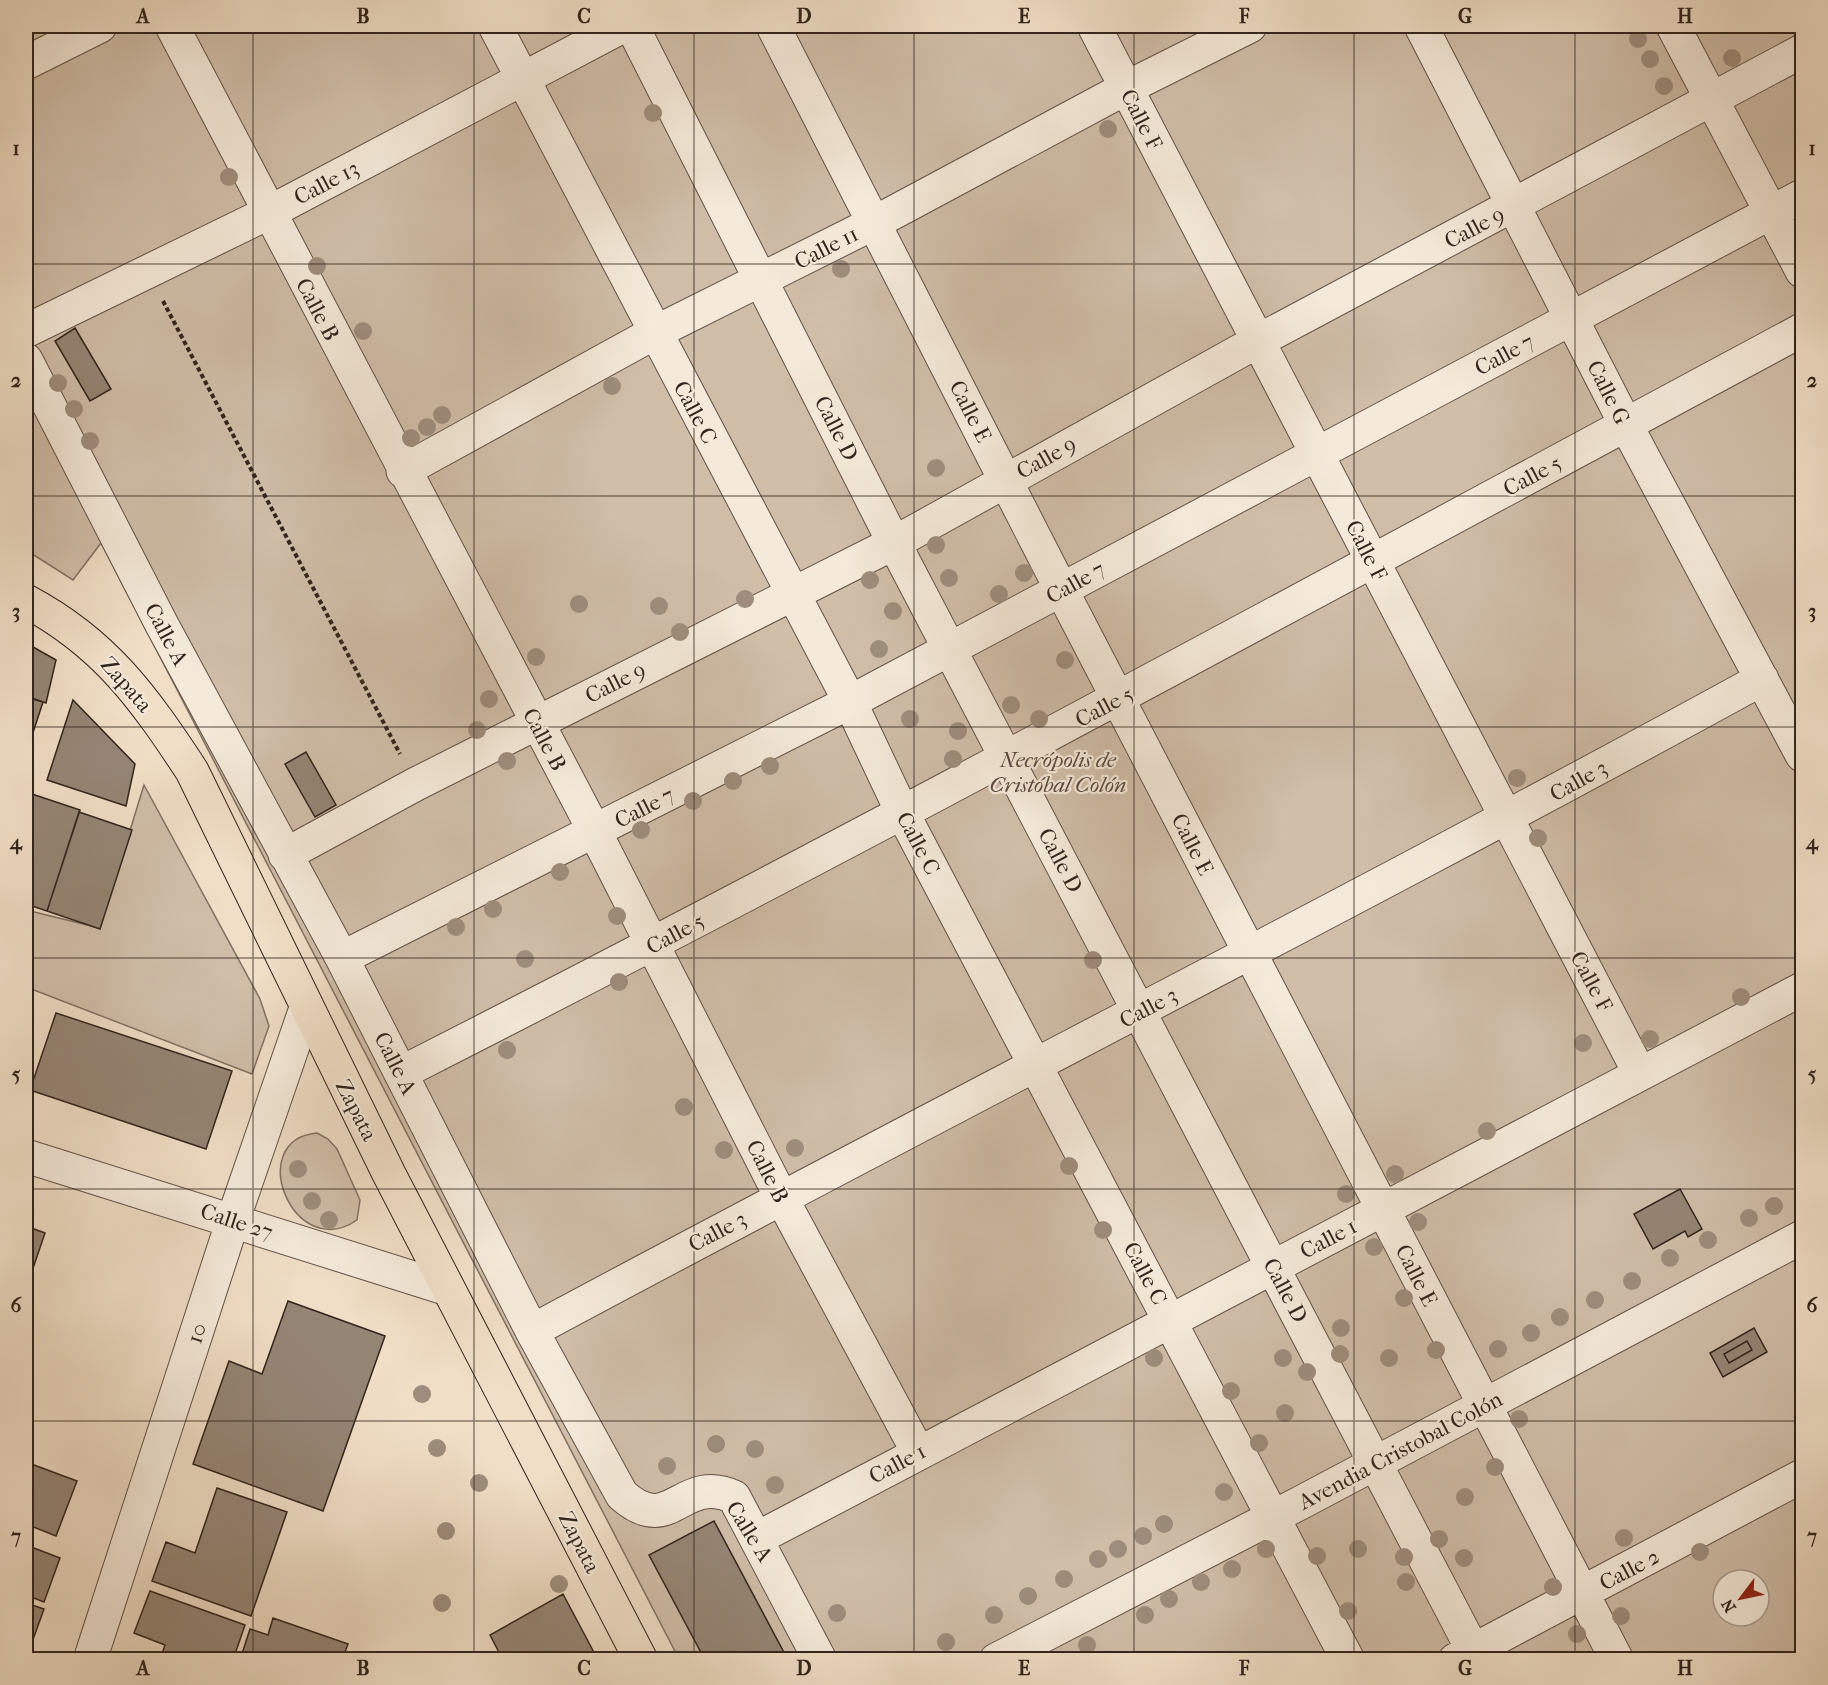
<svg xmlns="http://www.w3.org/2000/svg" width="1828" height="1685" font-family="'IM FELL French Canon',serif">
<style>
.green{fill:#d0bea9;stroke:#817163;stroke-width:1.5;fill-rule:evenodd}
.building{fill:#958575;stroke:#32241d;stroke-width:1.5}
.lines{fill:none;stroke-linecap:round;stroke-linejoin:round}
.minor-casing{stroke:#625247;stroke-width:35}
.major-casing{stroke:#32241d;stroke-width:35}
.path{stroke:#32241d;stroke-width:4;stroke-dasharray:4.5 3;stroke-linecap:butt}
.minor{stroke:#f5eada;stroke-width:33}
.major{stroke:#f0dec6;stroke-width:33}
.tree{fill:#9e8d7c}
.grid{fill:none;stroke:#32241d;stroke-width:1.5;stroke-opacity:0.55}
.labels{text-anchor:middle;stroke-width:4.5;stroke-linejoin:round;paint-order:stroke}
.street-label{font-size:22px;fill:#32241d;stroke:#f5eada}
.park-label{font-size:22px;font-style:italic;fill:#5a4a40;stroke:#f5eada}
.neatline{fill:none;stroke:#32241d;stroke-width:2}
.grid-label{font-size:20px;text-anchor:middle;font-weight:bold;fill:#32241d}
</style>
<rect width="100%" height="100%" fill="#f0dec6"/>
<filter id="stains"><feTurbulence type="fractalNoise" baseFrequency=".00333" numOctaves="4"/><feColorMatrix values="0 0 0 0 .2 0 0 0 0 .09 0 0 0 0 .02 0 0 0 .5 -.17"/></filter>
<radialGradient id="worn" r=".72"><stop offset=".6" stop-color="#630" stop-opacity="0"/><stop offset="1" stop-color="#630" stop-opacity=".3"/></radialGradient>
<path class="green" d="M26,26H1802V1659H679L101,543L73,580L26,550ZM1723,1580H1759V1616H1723Z
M144,785L260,999L269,1026L252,1074L26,987V910L100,928Z
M317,1133L328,1139L337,1149L360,1200L357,1220C294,1264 243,1140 317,1133Z"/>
<path class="building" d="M75,328L111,389L90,401L55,341Z
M26,643L56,660L46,703L26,696Z
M26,697L43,702L28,748H26Z
M73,700L135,764L126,806L47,780Z
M306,752L336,805L315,817L285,764Z
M29,793L80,810L47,911L26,904V803Z
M79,812L132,830L100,929L47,911Z
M56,1013L232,1071L206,1149L30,1090Z
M1680,1189L1702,1229L1688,1237L1685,1231L1653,1249L1634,1214Z
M26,1226L45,1233L26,1289Z
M288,1301L385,1336L323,1511L193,1464L229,1361L262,1374Z
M1754,1328L1767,1352L1723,1377L1710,1353Z
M1747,1341L1752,1350L1729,1363L1724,1354Z
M26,1462L77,1481L56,1536L26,1524Z
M217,1488L287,1512L251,1616L152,1581L166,1542L195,1553Z
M714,1521L788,1660H705L649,1555Z
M26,1545L60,1558L44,1602L26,1595Z
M150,1591L245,1625L233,1660H160L165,1645L134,1633Z
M563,1594L598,1660H503L490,1635Z
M26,1603L44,1609L26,1659Z
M273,1618L348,1644L342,1660H240L250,1629L268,1635Z"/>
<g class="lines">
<defs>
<path id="minor" d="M172,26L595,832L781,1197L918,1452
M495,26L850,702L903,814L1348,1660
M632,26L894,543L1478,1660
M773,26L1061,589L1617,1660
M1094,26L1640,1074
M1421,26L1626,425L1802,755
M1673,26L1802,271
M26,63L100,26
M26,331L268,213L623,26
M26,360L161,623L342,958L532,1331L622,1495C672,1539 680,1473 734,1497L820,1660
M403,471L654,333L874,223L1126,88L1250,26
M285,855L416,784L894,543L1258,341L1802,51
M342,958L850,702L1802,196
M401,1073C873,833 1336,580 1802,330
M26,1156L448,1289
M532,1331C941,1111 1355,902 1762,679
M758,1538L1802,989
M90,1660L233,1220L306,1008
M996,1660L1302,1502L1802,1237
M1455,1660L1802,1476"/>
<path id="major" d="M26,601C105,643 144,698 192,771L389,1174L641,1660"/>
</defs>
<use href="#minor" class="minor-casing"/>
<use href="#major" class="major-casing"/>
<path class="path" d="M163,301L400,754"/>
<use href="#minor" class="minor"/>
<use href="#major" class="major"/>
</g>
<g class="tree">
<circle cx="1638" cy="39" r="9"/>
<circle cx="1732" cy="58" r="9"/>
<circle cx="1650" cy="59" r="9"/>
<circle cx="1664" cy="86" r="9"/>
<circle cx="653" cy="113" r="9"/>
<circle cx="1108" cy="129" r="9"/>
<circle cx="229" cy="177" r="9"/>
<circle cx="317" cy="266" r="9"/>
<circle cx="841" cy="269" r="9"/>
<circle cx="363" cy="331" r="9"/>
<circle cx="58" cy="383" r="9"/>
<circle cx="612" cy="386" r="9"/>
<circle cx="74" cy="409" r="9"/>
<circle cx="442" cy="415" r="9"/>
<circle cx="427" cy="427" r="9"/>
<circle cx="411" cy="438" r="9"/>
<circle cx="90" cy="441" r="9"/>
<circle cx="936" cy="468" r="9"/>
<circle cx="936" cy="545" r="9"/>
<circle cx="1024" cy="573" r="9"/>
<circle cx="949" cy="578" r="9"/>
<circle cx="870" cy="580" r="9"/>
<circle cx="999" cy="594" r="9"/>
<circle cx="745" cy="599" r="9"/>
<circle cx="579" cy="604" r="9"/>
<circle cx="659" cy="606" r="9"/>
<circle cx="893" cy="611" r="9"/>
<circle cx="680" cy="632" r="9"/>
<circle cx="879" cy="649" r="9"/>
<circle cx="536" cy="657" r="9"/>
<circle cx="1065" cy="660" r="9"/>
<circle cx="489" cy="699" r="9"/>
<circle cx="1011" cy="705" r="9"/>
<circle cx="910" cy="719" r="9"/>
<circle cx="1039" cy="719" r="9"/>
<circle cx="477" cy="730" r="9"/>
<circle cx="958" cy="731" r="9"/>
<circle cx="953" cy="759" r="9"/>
<circle cx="507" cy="761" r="9"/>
<circle cx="770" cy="766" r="9"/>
<circle cx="1517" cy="778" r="9"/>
<circle cx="733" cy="781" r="9"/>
<circle cx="693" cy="801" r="9"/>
<circle cx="641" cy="830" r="9"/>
<circle cx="1538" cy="838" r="9"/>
<circle cx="560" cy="872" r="9"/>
<circle cx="493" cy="909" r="9"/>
<circle cx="617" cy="916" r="9"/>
<circle cx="456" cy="927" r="9"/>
<circle cx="525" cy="959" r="9"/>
<circle cx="1093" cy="960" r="9"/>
<circle cx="619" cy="982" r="9"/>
<circle cx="1741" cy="997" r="9"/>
<circle cx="1650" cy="1039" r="9"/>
<circle cx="1583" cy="1043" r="9"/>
<circle cx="507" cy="1050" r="9"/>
<circle cx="684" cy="1107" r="9"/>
<circle cx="1487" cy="1131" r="9"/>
<circle cx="795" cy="1148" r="9"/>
<circle cx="724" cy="1150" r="9"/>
<circle cx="1069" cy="1166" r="9"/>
<circle cx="298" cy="1169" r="9"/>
<circle cx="1395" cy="1174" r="9"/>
<circle cx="1346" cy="1194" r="9"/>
<circle cx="312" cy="1201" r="9"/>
<circle cx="1774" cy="1206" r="9"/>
<circle cx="1749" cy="1218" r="9"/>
<circle cx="329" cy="1220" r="9"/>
<circle cx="1418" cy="1222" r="9"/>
<circle cx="1103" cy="1230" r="9"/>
<circle cx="1708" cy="1240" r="9"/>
<circle cx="1374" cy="1247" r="9"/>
<circle cx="1670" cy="1258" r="9"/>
<circle cx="1632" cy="1281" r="9"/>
<circle cx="1404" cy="1298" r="9"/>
<circle cx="1595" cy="1300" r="9"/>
<circle cx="1560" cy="1317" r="9"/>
<circle cx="1341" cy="1328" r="9"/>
<circle cx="1531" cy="1333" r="9"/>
<circle cx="1498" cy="1349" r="9"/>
<circle cx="1436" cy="1350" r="9"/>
<circle cx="1340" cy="1354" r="9"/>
<circle cx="1154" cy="1358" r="9"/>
<circle cx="1283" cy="1358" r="9"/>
<circle cx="1389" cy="1358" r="9"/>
<circle cx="1307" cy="1372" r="9"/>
<circle cx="1231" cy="1391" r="9"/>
<circle cx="422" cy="1394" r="9"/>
<circle cx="1285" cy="1413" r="9"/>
<circle cx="1519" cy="1419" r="9"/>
<circle cx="1259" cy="1443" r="9"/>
<circle cx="716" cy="1444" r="9"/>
<circle cx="437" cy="1448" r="9"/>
<circle cx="755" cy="1449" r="9"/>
<circle cx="667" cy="1466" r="9"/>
<circle cx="1495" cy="1467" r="9"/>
<circle cx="479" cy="1483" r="9"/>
<circle cx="775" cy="1485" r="9"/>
<circle cx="1224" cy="1492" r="9"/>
<circle cx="1465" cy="1497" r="9"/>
<circle cx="1164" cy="1524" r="9"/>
<circle cx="446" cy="1531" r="9"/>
<circle cx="1143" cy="1536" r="9"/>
<circle cx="1624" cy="1538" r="9"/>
<circle cx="1439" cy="1539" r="9"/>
<circle cx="1118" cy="1549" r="9"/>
<circle cx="1266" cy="1549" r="9"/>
<circle cx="1358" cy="1549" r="9"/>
<circle cx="1700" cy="1552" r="9"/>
<circle cx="1317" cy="1556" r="9"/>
<circle cx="1404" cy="1557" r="9"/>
<circle cx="1464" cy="1558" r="9"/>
<circle cx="1098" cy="1559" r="9"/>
<circle cx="1232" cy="1569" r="9"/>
<circle cx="1064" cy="1579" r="9"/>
<circle cx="1201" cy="1582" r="9"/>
<circle cx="1406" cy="1582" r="9"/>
<circle cx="559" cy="1584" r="9"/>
<circle cx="1553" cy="1587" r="9"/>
<circle cx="1028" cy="1596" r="9"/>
<circle cx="1169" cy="1599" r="9"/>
<circle cx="442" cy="1603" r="9"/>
<circle cx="1348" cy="1611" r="9"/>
<circle cx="837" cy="1613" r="9"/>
<circle cx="994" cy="1615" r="9"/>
<circle cx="1145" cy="1615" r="9"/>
<circle cx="1621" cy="1616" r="9"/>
<circle cx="1577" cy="1634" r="9"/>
<circle cx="946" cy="1642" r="9"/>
<circle cx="1087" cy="1645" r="9"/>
</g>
<path class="grid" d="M253,26V1660M474,26V1660M694,26V1660M914,26V1660M1134,26V1660M1354,26V1660M1575,26V1660M26,264H1802M26,496H1802M26,727H1802M26,958H1802M26,1189H1802M26,1421H1802"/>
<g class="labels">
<g class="street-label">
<text transform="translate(1142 119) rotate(63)" y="8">Calle F</text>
<text transform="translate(326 182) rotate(-28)" y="8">Calle 13</text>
<text transform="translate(1474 227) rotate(-28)" y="8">Calle 9</text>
<text transform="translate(826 247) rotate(-27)" y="8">Calle 11</text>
<text transform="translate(318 309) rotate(62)" y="8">Calle B</text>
<text transform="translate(1504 354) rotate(-28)" y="8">Calle 7</text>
<text transform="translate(1609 392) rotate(63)" y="8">Calle G</text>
<text transform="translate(971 411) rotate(63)" y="8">Calle E</text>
<text transform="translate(696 412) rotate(62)" y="8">Calle C</text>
<text transform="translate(837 428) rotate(63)" y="8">Calle D</text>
<text transform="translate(1046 457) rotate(-29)" y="8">Calle 9</text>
<text transform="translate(1532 475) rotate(-28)" y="8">Calle 5</text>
<text transform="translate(1367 550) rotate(63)" y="8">Calle F</text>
<text transform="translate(1075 582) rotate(-29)" y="8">Calle 7</text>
<text transform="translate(167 634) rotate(62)" y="8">Calle A</text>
<text transform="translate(615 682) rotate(-27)" y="8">Calle 9</text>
<text transform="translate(127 684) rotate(49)" y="8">Zapata</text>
<text transform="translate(1104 706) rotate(-28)" y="8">Calle 5</text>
<text transform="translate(545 739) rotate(62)" y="8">Calle B</text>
<text transform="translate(1578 780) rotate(-29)" y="8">Calle 3</text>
<text transform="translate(644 807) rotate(-27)" y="8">Calle 7</text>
<text transform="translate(919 843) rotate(62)" y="8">Calle C</text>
<text transform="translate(1193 844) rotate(63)" y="8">Calle E</text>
<text transform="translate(1061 860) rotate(62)" y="8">Calle D</text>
<text transform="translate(675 933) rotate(-28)" y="8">Calle 5</text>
<text transform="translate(1592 981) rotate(62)" y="8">Calle F</text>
<text transform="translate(1148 1007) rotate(-28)" y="8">Calle 3</text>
<text transform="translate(396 1063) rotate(63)" y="8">Calle A</text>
<text transform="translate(357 1110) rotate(63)" y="8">Zapata</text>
<text transform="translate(768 1171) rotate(63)" y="8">Calle B</text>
<text transform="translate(237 1221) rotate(18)" y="8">Calle 27</text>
<text transform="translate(717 1231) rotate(-28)" y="8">Calle 3</text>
<text transform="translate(1328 1238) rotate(-28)" y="8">Calle 1</text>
<text transform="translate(1146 1273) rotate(62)" y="8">Calle C</text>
<text transform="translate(1417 1275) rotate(63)" y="8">Calle E</text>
<text transform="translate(1286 1290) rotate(62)" y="8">Calle D</text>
<text transform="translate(196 1333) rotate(-72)" y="8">10</text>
<text transform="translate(1400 1450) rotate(-28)" y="8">Avendia Cristobal Colón</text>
<text transform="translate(897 1463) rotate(-28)" y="8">Calle 1</text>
<text transform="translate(750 1531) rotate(58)" y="8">Calle A</text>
<text transform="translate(580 1542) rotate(63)" y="8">Zapata</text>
<text transform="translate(1629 1569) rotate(-28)" y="8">Calle 2</text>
</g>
<g class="park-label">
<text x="1058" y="767">Necrópolis de<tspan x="1058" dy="25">Cristóbal Colón</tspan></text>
</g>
</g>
<rect width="1828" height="1685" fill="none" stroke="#f0dec6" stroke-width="66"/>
<g transform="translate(1741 1598) rotate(238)"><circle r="28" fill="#f5eada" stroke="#a79b8e" stroke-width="1.5"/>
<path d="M0-4.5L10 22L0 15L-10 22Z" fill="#8f2418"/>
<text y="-9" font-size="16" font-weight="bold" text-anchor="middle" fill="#32241d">N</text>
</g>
<rect x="33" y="33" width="1762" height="1619" class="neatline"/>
<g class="grid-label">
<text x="143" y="23">A</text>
<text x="363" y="23">B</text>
<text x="584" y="23">C</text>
<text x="804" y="23">D</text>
<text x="1024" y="23">E</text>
<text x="1244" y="23">F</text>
<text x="1465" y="23">G</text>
<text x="1685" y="23">H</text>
<text x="16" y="155">1</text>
<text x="1812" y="155">1</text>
<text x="16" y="387">2</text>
<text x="1812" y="387">2</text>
<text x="16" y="618">3</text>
<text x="1812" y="618">3</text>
<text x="16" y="849">4</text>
<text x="1812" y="849">4</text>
<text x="16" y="1081">5</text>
<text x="1812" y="1081">5</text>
<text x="16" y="1312">6</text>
<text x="1812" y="1312">6</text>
<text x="16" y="1543">7</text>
<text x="1812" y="1543">7</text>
<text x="143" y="1675">A</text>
<text x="363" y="1675">B</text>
<text x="584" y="1675">C</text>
<text x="804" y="1675">D</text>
<text x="1024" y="1675">E</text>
<text x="1244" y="1675">F</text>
<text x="1465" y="1675">G</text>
<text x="1685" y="1675">H</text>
</g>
<rect width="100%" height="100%" filter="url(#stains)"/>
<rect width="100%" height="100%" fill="url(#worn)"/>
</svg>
